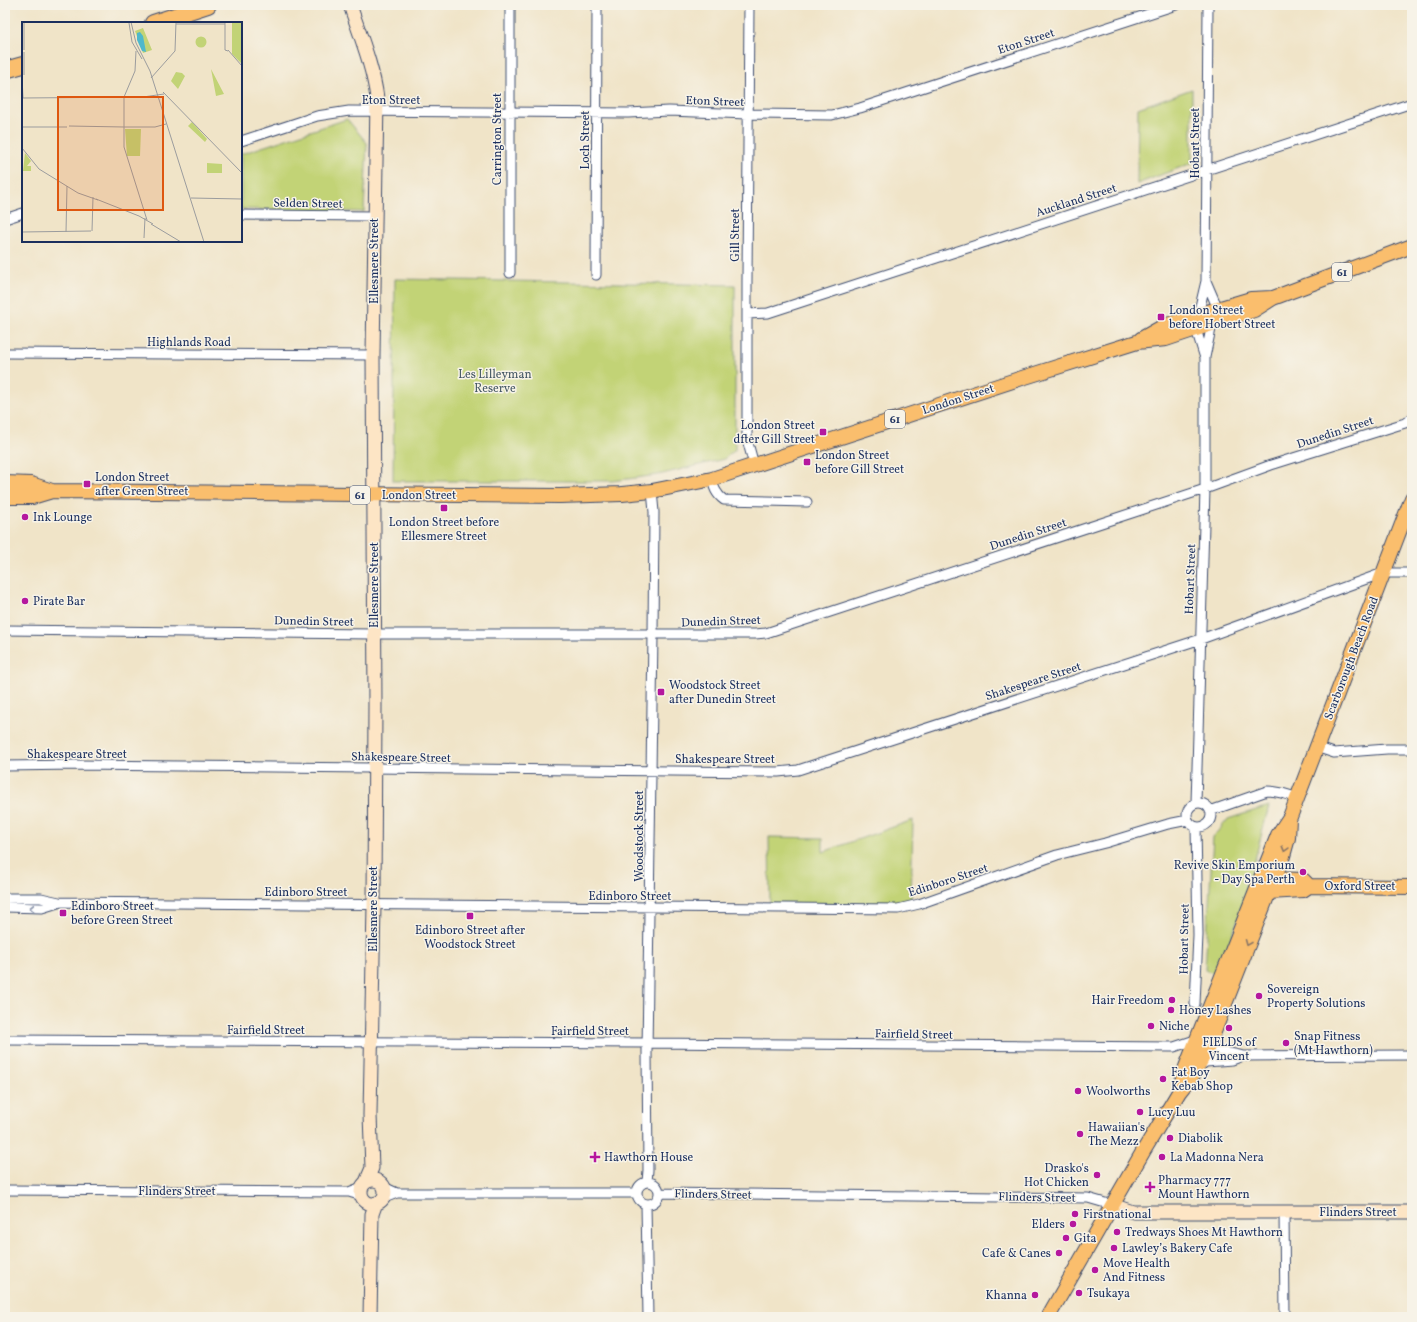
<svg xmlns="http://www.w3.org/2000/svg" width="1417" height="1322" font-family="Vollkorn,serif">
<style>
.green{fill:#c2d376;stroke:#6e816a}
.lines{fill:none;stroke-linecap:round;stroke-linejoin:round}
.street-casing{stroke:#3b4a6e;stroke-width:11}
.secondary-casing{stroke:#3b4a6e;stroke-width:15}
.primary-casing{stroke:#3b4a6e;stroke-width:16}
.highway-casing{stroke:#3b4a6e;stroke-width:18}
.street{stroke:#fff;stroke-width:9}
.secondary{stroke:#fde5c5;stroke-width:13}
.primary{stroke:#fabe6d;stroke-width:14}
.highway{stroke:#fabe6d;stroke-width:16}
.oneway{stroke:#8a7666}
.oneway2{stroke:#8d97ae}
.poi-dot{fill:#b5179e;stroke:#f7f3e8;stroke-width:1.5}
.labels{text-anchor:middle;stroke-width:3;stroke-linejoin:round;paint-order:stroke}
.shield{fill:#f7f3e8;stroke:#5d6a87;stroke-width:1}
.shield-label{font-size:11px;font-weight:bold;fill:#1b2f5e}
.street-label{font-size:12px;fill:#1b2f5e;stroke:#f7f3e8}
.poi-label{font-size:12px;fill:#1b2f5e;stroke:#f7f3e8;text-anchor:start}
.park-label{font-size:12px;fill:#455864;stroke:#f7f3e8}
.inset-road{fill:none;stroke:#9b9c9e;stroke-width:1}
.view{fill:#de5710;fill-opacity:0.15;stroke:#de5710;stroke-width:2}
.inset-edge{fill:none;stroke:#1b2f5e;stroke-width:2}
</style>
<rect width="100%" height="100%" fill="#f7f3e8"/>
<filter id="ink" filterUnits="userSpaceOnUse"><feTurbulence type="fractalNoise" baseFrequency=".025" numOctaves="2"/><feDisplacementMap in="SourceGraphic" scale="8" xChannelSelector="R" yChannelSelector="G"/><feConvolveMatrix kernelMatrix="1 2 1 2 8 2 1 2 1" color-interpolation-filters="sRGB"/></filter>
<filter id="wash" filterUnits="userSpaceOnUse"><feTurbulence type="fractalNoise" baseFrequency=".012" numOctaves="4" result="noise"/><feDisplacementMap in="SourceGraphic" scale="16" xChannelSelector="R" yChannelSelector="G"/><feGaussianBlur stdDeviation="0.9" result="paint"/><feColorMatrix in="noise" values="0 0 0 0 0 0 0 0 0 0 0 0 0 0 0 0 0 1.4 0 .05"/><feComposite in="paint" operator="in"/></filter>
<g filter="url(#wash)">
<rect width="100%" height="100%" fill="#f0e4c8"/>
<path class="green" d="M1192,89V163L1137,184L1138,108Z
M347,119L367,143L364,212L241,209V154Z
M395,279L735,285V450L724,459L658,475L612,481H393Z
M1269,806L1242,909L1217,974L1205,970L1213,837L1228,819Z
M913,820L911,901L893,906L770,904L769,837L823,838V852Z"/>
</g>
<g filter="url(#ink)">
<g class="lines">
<defs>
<path id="street" d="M510,5V273
M749,5L747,281V434L748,443L754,465
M241,141L317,116L349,111L628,113L669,111L748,114L832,115L860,108L1176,5
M241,215L374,216
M5,219L23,213
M596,275L597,5
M1206,281L1218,309
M747,314L768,313L1412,103
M1198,315L1206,281L1208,5
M1196,329L1204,355
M5,353L373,355
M712,479C714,488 716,494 724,500L807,502
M5,630L375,634H755L766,633L1205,489L1271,465L1405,423L1412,418
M1316,747L1334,753L1387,749H1412
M5,766L76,765L778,772L798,770L1201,639L1383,573H1412
M1196,803L1205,489V357L1212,324
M1187 815a12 12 0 1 1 24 0a12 12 0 1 1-24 0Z
M1210,811L1267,791C1278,791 1287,794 1297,798
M5,898H41L59,902L898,909L919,904L1057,855L1105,843L1168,824L1188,820
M5,907L42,908L58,903
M1195,1004L1198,935L1196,827
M5,1040L648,1043L1174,1047L1198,1039
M1204,1048C1211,1045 1216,1051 1223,1052C1230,1053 1236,1054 1243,1056
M1198,1067L1206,1062L1232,1060L1243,1056L1412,1055
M637 1193a11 11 0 1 1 22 0a11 11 0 1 1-22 0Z
M647,1182L648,1170L647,1051L653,635L654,512L652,491
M384,1187L397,1193H636
M5,1190L349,1192L362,1187
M349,1192L362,1196
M659,1193L1088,1198L1112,1205
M382,1199L397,1193
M646,1204L648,1317
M1284,1212L1285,1317"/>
<path id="secondary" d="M350,5C360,35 373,67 377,98L373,355L375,704L374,905L370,1115L372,1168L366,1182
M361 1192a12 12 0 1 1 24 0a12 12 0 1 1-24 0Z
M1112,1205L1133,1212H1412
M370,1317L372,1214L376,1203"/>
<path id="primary" d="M1141,339L1164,326L1204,313L1251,299L1272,298
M5,483L31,484L52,491L560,496L622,494L652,491L712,479L1022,378L1137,342L1166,339L1196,329L1254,310L1273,298L1412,246
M5,497H32L52,491
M1266,876L1274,879L1303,880L1309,886
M1260,888L1269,892L1303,890L1309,886L1412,887
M1179,1092L1186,1067L1278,835L1290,817L1412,498
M1048,1317L1144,1150L1179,1092L1195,1072L1208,1047L1283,856L1288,838L1289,819"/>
<path id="highway" d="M153,23L208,5
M5,70L23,65"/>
</defs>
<use href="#street" class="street-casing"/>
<use href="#secondary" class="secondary-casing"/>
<use href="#primary" class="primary-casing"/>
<use href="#highway" class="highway-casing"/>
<use href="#street" class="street"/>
<use href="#secondary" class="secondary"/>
<use href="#primary" class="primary"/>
<use href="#highway" class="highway"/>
</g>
<defs><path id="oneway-chevron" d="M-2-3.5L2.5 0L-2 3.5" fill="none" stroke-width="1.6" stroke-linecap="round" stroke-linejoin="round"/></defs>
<g class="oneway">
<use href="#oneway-chevron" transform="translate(1285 849) rotate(106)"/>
<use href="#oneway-chevron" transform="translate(1248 943) rotate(112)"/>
</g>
<use class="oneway2" href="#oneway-chevron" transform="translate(32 908) rotate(180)"/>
</g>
<g class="poi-dot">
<rect x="1157" y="313" width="8" height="8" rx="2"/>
<rect x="819" y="428" width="8" height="8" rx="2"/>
<rect x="803" y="458" width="8" height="8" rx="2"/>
<rect x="83" y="480" width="8" height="8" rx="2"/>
<rect x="440" y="504" width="8" height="8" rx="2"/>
<circle cx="25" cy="517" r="4"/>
<circle cx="25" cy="601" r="4"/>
<rect x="657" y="688" width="8" height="8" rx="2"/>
<circle cx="1303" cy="872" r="4"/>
<rect x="59" y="909" width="8" height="8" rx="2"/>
<rect x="466" y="912" width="8" height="8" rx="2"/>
<circle cx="1259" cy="996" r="4"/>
<circle cx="1172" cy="1000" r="4"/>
<circle cx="1171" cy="1010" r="4"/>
<circle cx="1151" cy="1026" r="4"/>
<circle cx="1229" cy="1028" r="4"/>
<circle cx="1286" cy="1043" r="4"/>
<circle cx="1163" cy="1079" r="4"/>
<circle cx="1078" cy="1091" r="4"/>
<circle cx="1140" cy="1112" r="4"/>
<circle cx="1080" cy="1134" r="4"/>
<circle cx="1170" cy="1138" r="4"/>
<path d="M593 1151h4v4h4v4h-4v4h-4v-4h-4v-4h4z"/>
<circle cx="1162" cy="1157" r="4"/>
<circle cx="1097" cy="1175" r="4"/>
<path d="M1148 1181h4v4h4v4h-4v4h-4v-4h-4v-4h4z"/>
<circle cx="1075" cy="1214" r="4"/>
<circle cx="1073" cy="1224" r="4"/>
<circle cx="1117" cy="1232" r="4"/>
<circle cx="1066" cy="1238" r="4"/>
<circle cx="1114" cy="1248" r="4"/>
<circle cx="1059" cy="1253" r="4"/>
<circle cx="1095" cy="1270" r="4"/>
<circle cx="1079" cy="1293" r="4"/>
<circle cx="1035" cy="1295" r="4"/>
</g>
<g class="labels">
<g class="shield">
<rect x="1332" y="263" width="20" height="18" rx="3"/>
<rect x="885" y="410" width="20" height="18" rx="3"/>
<rect x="350" y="486" width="20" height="18" rx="3"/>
</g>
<g class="shield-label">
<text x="1342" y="276">61</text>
<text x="895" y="423">61</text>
<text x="360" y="499">61</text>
</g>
<g class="street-label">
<text transform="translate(1026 41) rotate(-18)" y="4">Eton Street</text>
<text x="391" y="104">Eton Street</text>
<text transform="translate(715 101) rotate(2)" y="4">Eton Street</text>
<text transform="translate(497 139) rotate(-90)" y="4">Carrington Street</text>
<text transform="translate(585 140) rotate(-90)" y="4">Loch Street</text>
<text transform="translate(1195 143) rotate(-90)" y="4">Hobart Street</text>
<text transform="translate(1076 200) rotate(-18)" y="4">Auckland Street</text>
<text transform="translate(308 203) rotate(1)" y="4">Selden Street</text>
<text transform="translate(735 235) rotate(-90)" y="4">Gill Street</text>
<text transform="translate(374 261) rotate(-90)" y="4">Ellesmere Street</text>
<text x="189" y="346">Highlands Road</text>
<text transform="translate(958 399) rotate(-18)" y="4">London Street</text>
<text transform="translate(1335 432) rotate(-18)" y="4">Dunedin Street</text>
<text x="419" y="499">London Street</text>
<text transform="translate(1028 534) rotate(-18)" y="4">Dunedin Street</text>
<text transform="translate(1190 579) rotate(-88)" y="4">Hobart Street</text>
<text transform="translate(374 585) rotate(-90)" y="4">Ellesmere Street</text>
<text transform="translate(314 621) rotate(1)" y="4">Dunedin Street</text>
<text transform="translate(721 621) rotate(-2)" y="4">Dunedin Street</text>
<text transform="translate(1351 658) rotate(-69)" y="4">Scarborough Beach Road</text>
<text transform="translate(1033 681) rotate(-18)" y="4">Shakespeare Street</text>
<text x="77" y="758">Shakespeare Street</text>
<text transform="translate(401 757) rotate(1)" y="4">Shakespeare Street</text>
<text x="725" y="763">Shakespeare Street</text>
<text transform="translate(639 836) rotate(-90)" y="4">Woodstock Street</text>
<text transform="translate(948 880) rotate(-18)" y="4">Edinboro Street</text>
<text x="1360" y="890">Oxford Street</text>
<text x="306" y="896">Edinboro Street</text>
<text x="630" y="900">Edinboro Street</text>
<text transform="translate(373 909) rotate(-90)" y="4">Ellesmere Street</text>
<text transform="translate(1184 939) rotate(-89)" y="4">Hobart Street</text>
<text x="266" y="1034">Fairfield Street</text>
<text x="590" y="1035">Fairfield Street</text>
<text transform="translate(914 1034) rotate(1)" y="4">Fairfield Street</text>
<text x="177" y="1195">Flinders Street</text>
<text transform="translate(713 1194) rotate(1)" y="4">Flinders Street</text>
<text transform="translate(1037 1197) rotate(1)" y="4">Flinders Street</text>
<text x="1358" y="1216">Flinders Street</text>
</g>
<g class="poi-label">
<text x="1169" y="314">London Street<tspan x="1169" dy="14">before Hobert Street</tspan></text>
<text x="815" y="429" text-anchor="end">London Street<tspan x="815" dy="14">dfter Gill Street</tspan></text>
<text x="815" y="459">London Street<tspan x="815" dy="14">before Gill Street</tspan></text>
<text x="95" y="481">London Street<tspan x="95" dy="14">after Green Street</tspan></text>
<text x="33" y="521">Ink Lounge</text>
<text x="444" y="526" text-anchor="middle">London Street before<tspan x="444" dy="14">Ellesmere Street</tspan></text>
<text x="33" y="605">Pirate Bar</text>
<text x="669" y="689">Woodstock Street<tspan x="669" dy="14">after Dunedin Street</tspan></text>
<text x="1295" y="869" text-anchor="end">Revive Skin Emporium<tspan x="1295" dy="14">- Day Spa Perth</tspan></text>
<text x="71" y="910">Edinboro Street<tspan x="71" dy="14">before Green Street</tspan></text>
<text x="470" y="934" text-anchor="middle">Edinboro Street after<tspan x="470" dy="14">Woodstock Street</tspan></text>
<text x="1267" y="993">Sovereign<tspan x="1267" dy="14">Property Solutions</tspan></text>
<text x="1164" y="1004" text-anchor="end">Hair Freedom</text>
<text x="1179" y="1014">Honey Lashes</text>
<text x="1159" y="1030">Niche</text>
<text x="1294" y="1040">Snap Fitness<tspan x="1294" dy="14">(Mt Hawthorn)</tspan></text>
<text x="1229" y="1046" text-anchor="middle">FIELDS of<tspan x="1229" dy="14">Vincent</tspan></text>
<text x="1171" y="1076">Fat Boy<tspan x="1171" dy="14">Kebab Shop</tspan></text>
<text x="1086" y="1095">Woolworths</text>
<text x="1148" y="1116">Lucy Luu</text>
<text x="1088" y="1131">Hawaiian's<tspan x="1088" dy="14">The Mezz</tspan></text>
<text x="1178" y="1142">Diabolik</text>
<text x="604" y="1161">Hawthorn House</text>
<text x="1170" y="1161">La Madonna Nera</text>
<text x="1089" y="1172" text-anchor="end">Drasko's<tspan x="1089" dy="14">Hot Chicken</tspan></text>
<text x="1158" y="1184">Pharmacy 777<tspan x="1158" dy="14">Mount Hawthorn</tspan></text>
<text x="1083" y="1218">Firstnational</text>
<text x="1065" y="1228" text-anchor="end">Elders</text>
<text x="1125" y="1236">Tredways Shoes Mt Hawthorn</text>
<text x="1074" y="1242">Gita</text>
<text x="1122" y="1252">Lawley’s Bakery Cafe</text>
<text x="1051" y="1257" text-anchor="end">Cafe &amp; Canes</text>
<text x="1103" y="1267">Move Health<tspan x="1103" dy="14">And Fitness</tspan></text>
<text x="1087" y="1297">Tsukaya</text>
<text x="1027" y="1299" text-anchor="end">Khanna</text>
</g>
<g class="park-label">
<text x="495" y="378">Les Lilleyman<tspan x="495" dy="14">Reserve</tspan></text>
</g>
</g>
<g transform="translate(22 22)">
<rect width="220" height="220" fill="#f0e4c8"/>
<path d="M210,0H220V42L210,32ZM121,6L130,28L121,31L113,9ZM173.5 20a5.5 5.5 0 1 1 11 0a5.5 5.5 0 1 1-11 0ZM189,47L202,72L194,74ZM154,50L160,51L163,54L156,67L149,59ZM170,100L185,117L183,120L166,104ZM103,107H119L118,134H105ZM3,131L9,139L5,144H9V149H1ZM185,141L200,142V151H185Z" fill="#c2d376"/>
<path d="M118,10L121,14L124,30L120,29L115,18V11Z" fill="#4eb8cb"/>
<path class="inset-road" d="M109,0L114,21L128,49L182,220M107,1L110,20L120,37M203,1V28L206,29M154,2H203M2,28V0M206,28L220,44M114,29L113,49L102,75V125L125,198M2,53V30M0,55L1,76M129,56L153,29L154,0M141,70L220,151M0,76L121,75L142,72M47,104L102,105M0,105H45M102,105H133L144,102M0,126L17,147L56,171L76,178M169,176L220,177M74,177L117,194L131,202M129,202L159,220M70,209L71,175M0,210L69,209M44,210L45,164M122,216L123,196"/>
<path class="view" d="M36,75H141V188H36Z"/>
<rect width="220" height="220" class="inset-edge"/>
</g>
<rect width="1417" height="1322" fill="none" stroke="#f7f3e8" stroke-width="20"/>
</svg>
